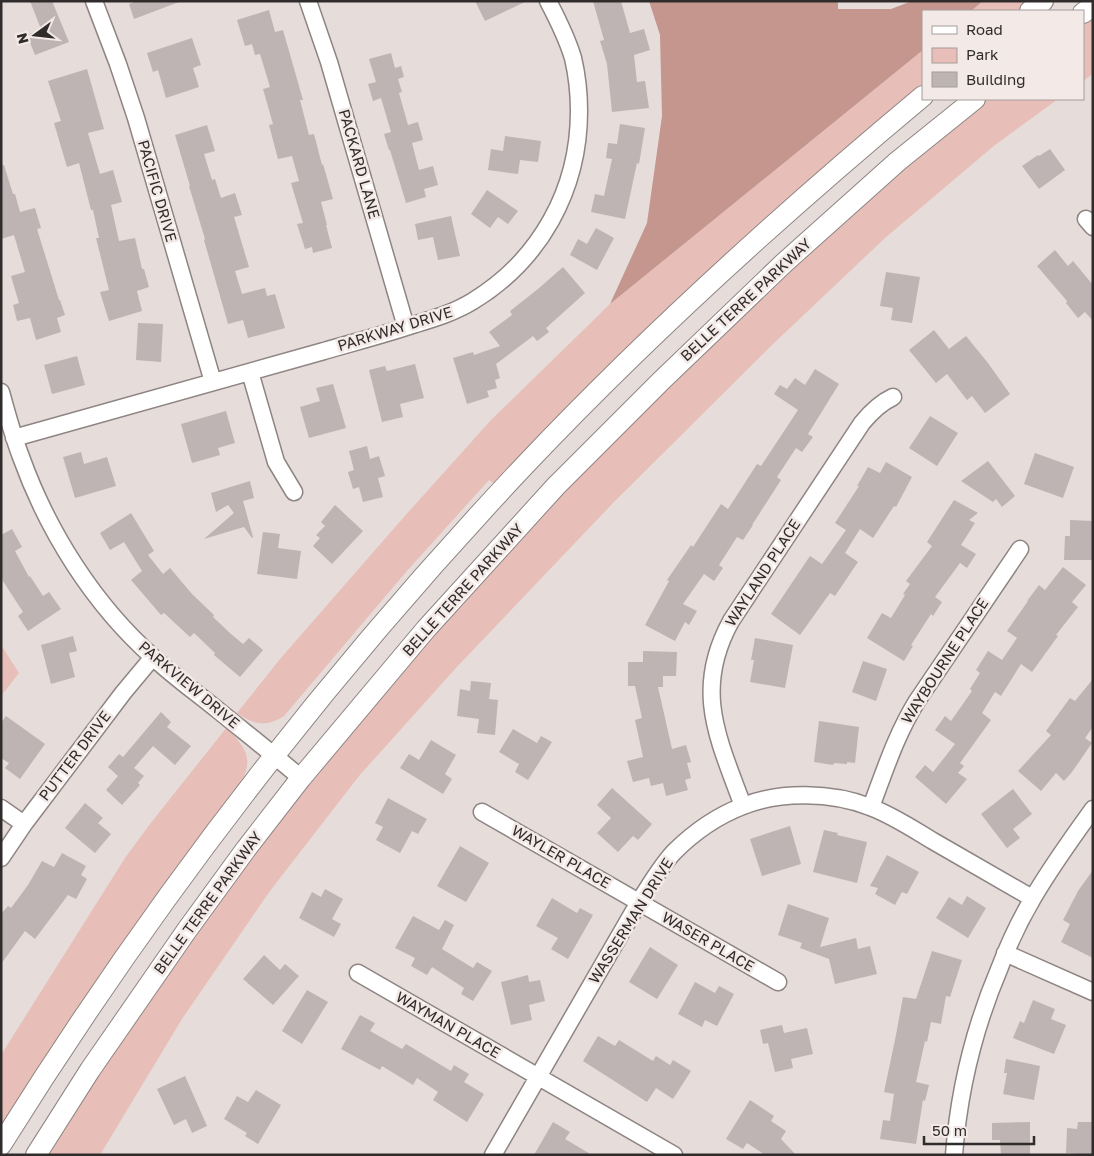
<svg xmlns="http://www.w3.org/2000/svg" width="1094" height="1156" font-family="'Golos Text',sans-serif">
<style>
.green{fill:#e8bfb8}
.forest{fill:#c4968e}
.building{fill:#beb4b3}
.lines{fill:none;stroke-linecap:round;stroke-linejoin:round}
.minor-casing{stroke:#8e8583;stroke-width:19}
.major-casing{stroke:#8e8583;stroke-width:22}
.minor{stroke:#fff;stroke-width:16}
.major{stroke:#fff;stroke-width:20}
.labels{text-anchor:middle;stroke-width:5;stroke-linejoin:round;paint-order:stroke}
.street-label{font-size:15px;fill:#302c2c;stroke:#f3e9e7}
</style>
<rect width="100%" height="100%" fill="#e6dcda"/>
<path class="green" d="M983,1H1030L1017,11H971Z
M1093,16V74L1083,81V24Z
M923,50V86L807,184L495,484L489,480L406,572L284,716C266,728 253,724 237,713L280,659L403,518L491,420L610,304Z
M987,99H1058L995,145L885,238L771,346L614,502L455,669L359,776L270,891L182,1019L100,1155H48C132,1022 221,893 320,771C443,617 578,472 721,335C746,311 772,286 798,262C823,239 848,218 873,196C911,163 948,130 987,99Z
M1,645L19,673L1,696Z
M227,727C245,749 255,756 240,785L1,1131V1055L125,858L150,824Z"/>
<path class="forest" d="M649,1H838V9H891L912,1H983L971,11H923V50L610,304L647,223L662,116L660,35Z"/>
<path class="building" d="M30,1H52L69,42L35,55L27,35L41,29Z
M137,1H179V2L134,19L129,4Z
M475,1H527L485,21Z
M593,1H621L630,33L644,29L650,50L634,55L637,82L645,81L649,108L612,112L607,64L600,41L604,40Z
M269,10L275,32L283,30L303,100H300L309,135L314,134L322,165L323,164L333,199L321,202L327,225H326L332,248L313,253L312,247L305,249L297,224L303,223L291,183L299,181L292,156L278,159L269,125L273,124L263,89L270,87L260,54L255,55L252,44L245,46L237,20Z
M192,38L201,65L193,68L199,87L166,98L158,70L153,72L147,53Z
M391,53L395,68L401,66L404,77L398,79L402,92L399,93L408,125L418,122L423,140L412,143L419,170L433,166L438,185L424,189L426,197L406,203L390,150H389L384,134L391,132L381,98L373,101L368,84L376,82L369,59Z
M87,69L104,129L88,133L100,174L113,170L122,202L111,205L119,241L135,238L142,269H144L149,287L137,291L142,311L109,321L100,292L109,290L96,238H99L93,210H91L79,163L67,167L54,123L61,121L48,81Z
M620,124L645,128L639,164L637,163L625,219L591,212L595,194L604,196L612,159L606,158L608,143L617,144Z
M207,125L215,151L204,154L212,180L215,179L221,198L235,193L242,215L234,217L249,267L235,271L242,294L265,288L267,296L275,294L285,328L248,338L243,320L228,324L204,240L205,239L189,186H190L175,135Z
M505,136L541,141L538,162L520,160L518,174L488,170L491,149L503,151Z
M1050,149L1065,170L1039,189L1022,166L1038,155L1039,156Z
M1,165H4L13,194H15L20,212L35,208L41,228L37,229L59,300H60L65,315L57,318L61,332L36,340L30,318L17,321L13,305L19,303L11,276L25,272L14,235L1,239Z
M487,190L518,211L508,224L498,217L490,228L471,214Z
M451,216L460,256L438,260L433,237L418,240L415,224Z
M596,228L614,238L597,270L570,255L578,239L587,244Z
M1055,250L1068,266L1073,261L1093,285V321L1085,312L1078,318L1066,303L1067,301L1037,266Z
M563,267L585,293L546,328L549,332L537,341L533,336L496,364L500,378L495,380L497,388L487,391L489,397L467,404L453,358L473,352L474,355L500,346L489,332L512,315L510,311L538,289Z
M886,272L920,277L912,323L891,320L893,308L880,306Z
M138,323L163,324L161,362L136,360Z
M934,330L949,349L966,336L988,363L1010,394L985,413L972,396L967,400L947,374L936,383L909,350Z
M77,356L85,385L52,394L44,365Z
M415,364L424,398L400,404L403,417L382,422L369,370L385,366L387,371Z
M815,369L839,384L808,434L813,437L802,452L796,448L777,477L781,480L752,525H753L743,540L737,537L719,565L723,568L714,581L704,574L683,604L697,611L689,625L685,622L675,641L645,625L669,581L667,580L691,545L693,547L721,504L728,509L757,464L761,466L798,410L774,394L780,385L787,389L795,378L805,385Z
M333,384L346,428L309,438L300,407L320,401L316,388Z
M226,411L235,443L218,448L220,455L192,463L181,424Z
M930,416L958,433L937,466L909,448Z
M367,446L370,459L379,456L385,476L378,478L383,497L363,502L359,487L353,489L348,472L354,470L349,451Z
M81,452L84,464L107,457L116,486L75,498L63,457Z
M1035,453L1074,467L1063,498L1024,484Z
M988,461L1015,496L1002,507L996,499L993,502L961,481Z
M886,462L912,477L896,507L894,506L873,538L860,529L845,553L858,562L835,596L830,593L800,635L771,614L810,556L822,564L846,530L835,523L859,486H857L868,467L880,473Z
M250,481L254,498L243,501L253,537L252,538L244,527L204,539L234,513L228,505L216,512L211,493Z
M954,500L978,513L969,520L975,523L961,545L976,554L967,568L960,563L935,597L942,602L933,616L931,614L911,645L913,646L904,661L867,638L882,613L891,618L905,595L903,594L910,584L906,581L932,546L927,542Z
M335,505L363,531L332,564L313,546L320,538L316,535L325,526L321,522Z
M131,513L154,551L148,555L163,574L170,568L192,594L214,615L213,617L231,634L243,644L249,638L263,650L240,677L214,655L215,653L194,633L190,637L164,613L161,615L131,580L142,571L124,542L110,550L100,533Z
M1070,520L1093,521V560H1064L1065,536H1070Z
M12,529L22,547L15,551L29,577L30,576L43,596L49,592L61,609L28,631L18,616L23,612L1,578V535Z
M263,532L280,534L278,548L301,551L297,579L257,574Z
M1063,567L1086,585L1072,602L1078,607L1056,635L1058,636L1032,672L1021,664L1001,696L995,692L982,713L991,720L960,763L964,766L958,773L967,779L946,804L915,777L925,765L933,772L955,744L935,730L945,716L951,721L972,691L970,689L980,673L976,670L988,651L1002,660L1017,638L1007,631L1028,601H1027L1039,585L1045,590Z
M73,636L77,651L69,653L75,677L51,684L41,645Z
M755,638L793,645L785,688L750,682L754,660H751Z
M643,651L677,652L676,676H663V687H658L672,749L686,745L691,762L687,763L691,778L685,780L688,790L666,796L663,783L651,786L649,778L633,782L627,761L643,757L635,720L642,718L635,686H628V662H643Z
M863,661L887,669L876,701L852,692Z
M1093,679V727L1085,738L1092,743L1072,772L1064,781L1056,773L1041,791L1018,771L1051,735L1046,731L1070,698L1075,701Z
M471,681L491,683L489,699L498,700L495,735L477,733L479,719L457,716L460,689L470,691Z
M161,712L171,722L167,727L191,746L175,765L153,746L134,768L144,776L138,783L140,785L122,805L106,790L118,776L108,767L119,754L123,757Z
M6,716L45,744L20,779L5,768L9,763L1,758V723Z
M819,721L859,727L855,763L847,762V764L834,763L833,765L814,762Z
M513,729L537,743L541,736L552,742L528,780L515,772L519,764L499,752Z
M431,740L456,755L445,774L452,779L443,794L400,768L409,754L419,760Z
M612,788L652,824L638,840L633,836L618,852L597,833L611,818L597,805Z
M1013,789L1032,814L1013,829L1020,838L1007,848L981,814Z
M388,798L427,819L418,834L412,831L400,853L376,840L383,827L375,823Z
M85,803L103,818L98,823L111,834L95,853L65,828Z
M790,826L801,864L762,876L750,839Z
M824,830L838,833L837,835L867,842L857,883L813,872Z
M460,846L489,863L466,902L437,886Z
M62,853L86,866L81,875L87,879L76,899L68,895L35,939L25,931L1,964V914L8,906L11,908L28,885L42,861L54,867Z
M887,855L919,872L907,894L902,892L895,905L875,894L878,888L870,886Z
M1093,870V958L1061,942L1070,924L1063,920L1078,891Z
M325,889L343,899L332,919L341,924L334,937L299,918L312,892L321,897Z
M967,896L986,908L968,938L936,918L949,897L962,905Z
M552,898L577,913L580,908L593,915L568,959L551,949L558,938L536,926Z
M788,904L829,918L820,947L856,938L858,949L870,946L877,974L835,984L829,959L800,948L802,943L778,935Z
M413,916L439,930L445,920L454,925L442,949L473,968L477,962L492,971L473,1001L461,994L464,988L432,967L427,975L411,966L415,958L395,948Z
M650,947L678,965L657,999L629,982Z
M932,951L962,960L950,997L946,996L941,1024L931,1022L927,1042L925,1041L916,1082L929,1085L925,1101L923,1100L916,1144L880,1139L883,1120L890,1121L894,1094L884,1092L895,1040L903,997L916,999Z
M264,955L280,970L285,964L299,976L273,1005L243,979Z
M528,975L529,982L540,980L545,1001L529,1005L532,1020L511,1025L501,982Z
M695,982L715,993L719,986L734,994L717,1026L705,1020L702,1027L678,1014Z
M307,990L328,1002L302,1044L282,1031Z
M1033,1000L1055,1009L1051,1019L1066,1025L1054,1054L1013,1038L1020,1021L1024,1023Z
M360,1015L375,1023L370,1031L402,1049L406,1044L451,1071L454,1065L469,1074L464,1082L484,1094L467,1122L433,1100L438,1092L417,1078L413,1085L382,1066L380,1070L341,1049Z
M782,1025L784,1033L807,1028L813,1054L791,1059L793,1068L775,1072L768,1043L763,1044L760,1030Z
M598,1036L615,1046L619,1040L653,1061L656,1056L670,1065L673,1060L691,1071L673,1099L656,1088L647,1102L583,1061Z
M1006,1059L1040,1066L1034,1100L1003,1094L1007,1073H1004Z
M185,1076L207,1126L192,1133L186,1119L174,1125L157,1089Z
M256,1090L281,1105L258,1144L245,1136L247,1133L224,1119L237,1096L248,1102Z
M750,1100L774,1116L771,1121L786,1131L781,1139L796,1155H765L747,1143L743,1149L726,1139Z
M553,1122L570,1132L565,1139L592,1155H534Z
M1030,1122V1155H1001L1000,1140H992V1123Z
M1078,1122H1093V1155L1066,1153L1067,1128L1077,1129Z"/>
<g class="lines">
<defs>
<path id="minor" d="M94,1L118,64L136,118L213,382
M308,1L329,62L406,327
M1086,219L1093,227
M250,372L276,462L294,492
M1,392C7,414 13,436 21,457C48,532 94,605 154,658C174,677 197,693 219,711C246,733 274,755 301,778
M14,438C118,409 221,380 324,351C355,342 386,334 416,324C436,318 455,312 473,301C540,260 579,190 579,111C579,94 577,75 573,58C567,38 558,20 548,1
M743,806C718,738 693,690 731,621L862,423C871,412 880,403 893,397
M871,807C885,770 896,735 917,701L1020,549
M1,808L24,824
M482,812L778,982
M1,858L24,824L123,693L153,657
M1005,953L1093,992
M358,973L674,1155
M493,1155L639,902C650,885 660,867 674,852C693,833 717,816 743,806C780,791 832,792 870,807C892,815 913,829 933,841C966,860 999,879 1032,898
M954,1155C959,1088 974,1028 1000,967C1009,943 1020,920 1033,898C1051,867 1072,838 1093,809"/>
<path id="major" d="M1030,11L1043,1
M1083,13L1093,6
M1,1145C153,901 328,674 525,465C649,334 784,212 923,96
M36,1155L90,1070L187,930L246,849L301,778L426,629L556,486L661,381L784,263L898,161L975,99"/>
</defs>
<use href="#minor" class="minor-casing"/>
<use href="#major" class="major-casing"/>
<use href="#minor" class="minor"/>
<use href="#major" class="major"/>
</g>
<g class="labels">
<g class="street-label">
<text transform="translate(359 164) rotate(74)" y="5">PACKARD LANE</text>
<text transform="translate(157 191) rotate(74)" y="5">PACIFIC DRIVE</text>
<text transform="translate(746 300) rotate(-43)" y="5">BELLE TERRE PARKWAY</text>
<text transform="translate(395 329) rotate(-17)" y="5">PARKWAY DRIVE</text>
<text transform="translate(763 573) rotate(-57)" y="5">WAYLAND PLACE</text>
<text transform="translate(463 590) rotate(-48)" y="5">BELLE TERRE PARKWAY</text>
<text transform="translate(945 661) rotate(-57)" y="5">WAYBOURNE PLACE</text>
<text transform="translate(189 685) rotate(40)" y="5">PARKVIEW DRIVE</text>
<text transform="translate(75 756) rotate(-53)" y="5">PUTTER DRIVE</text>
<text transform="translate(561 857) rotate(30)" y="5">WAYLER PLACE</text>
<text transform="translate(208 903) rotate(-54)" y="5">BELLE TERRE PARKWAY</text>
<text transform="translate(631 921) rotate(-58)" y="5">WASSERMAN DRIVE</text>
<text transform="translate(708 942) rotate(30)" y="5">WASER PLACE</text>
<text transform="translate(448 1025) rotate(30)" y="5">WAYMAN PLACE</text>
</g>
</g>
<rect width="1094" height="1156" fill="none" stroke="#302c2c" stroke-width="5"/>
<rect x="922" y="10" width="162" height="90" fill="#f3e9e7" stroke="#a59d9c"/>
<rect x="932" y="26" width="25" height="8" fill="#ffffff" stroke="#a59d9c"/>
<text x="966" y="35" font-size="15" fill="#302c2c">Road</text>
<rect x="932" y="48" width="25" height="15" fill="#e8bfb8" stroke="#a59d9c"/>
<text x="966" y="60" font-size="15" fill="#302c2c">Park</text>
<rect x="932" y="72" width="25" height="15" fill="#beb4b3" stroke="#a59d9c"/>
<text x="966" y="85" font-size="15" fill="#302c2c">Building</text>
<g transform="translate(35 35) rotate(255)" stroke="#f3e9e7" stroke-width="4" paint-order="stroke">
<path d="M0-4L9 19L0 12L-9 19Z" fill="#302c2c"/>
<text y="-8" font-size="14" font-weight="bold" text-anchor="middle" fill="#302c2c">N</text>
</g>
<path d="M924 1136v8h110v-8" fill="none" stroke="#302c2c" stroke-width="2.5"/>
<text x="932" y="1136" font-size="15" fill="#302c2c" stroke="#f3e9e7" stroke-width="4" paint-order="stroke">50 m</text>
</svg>
